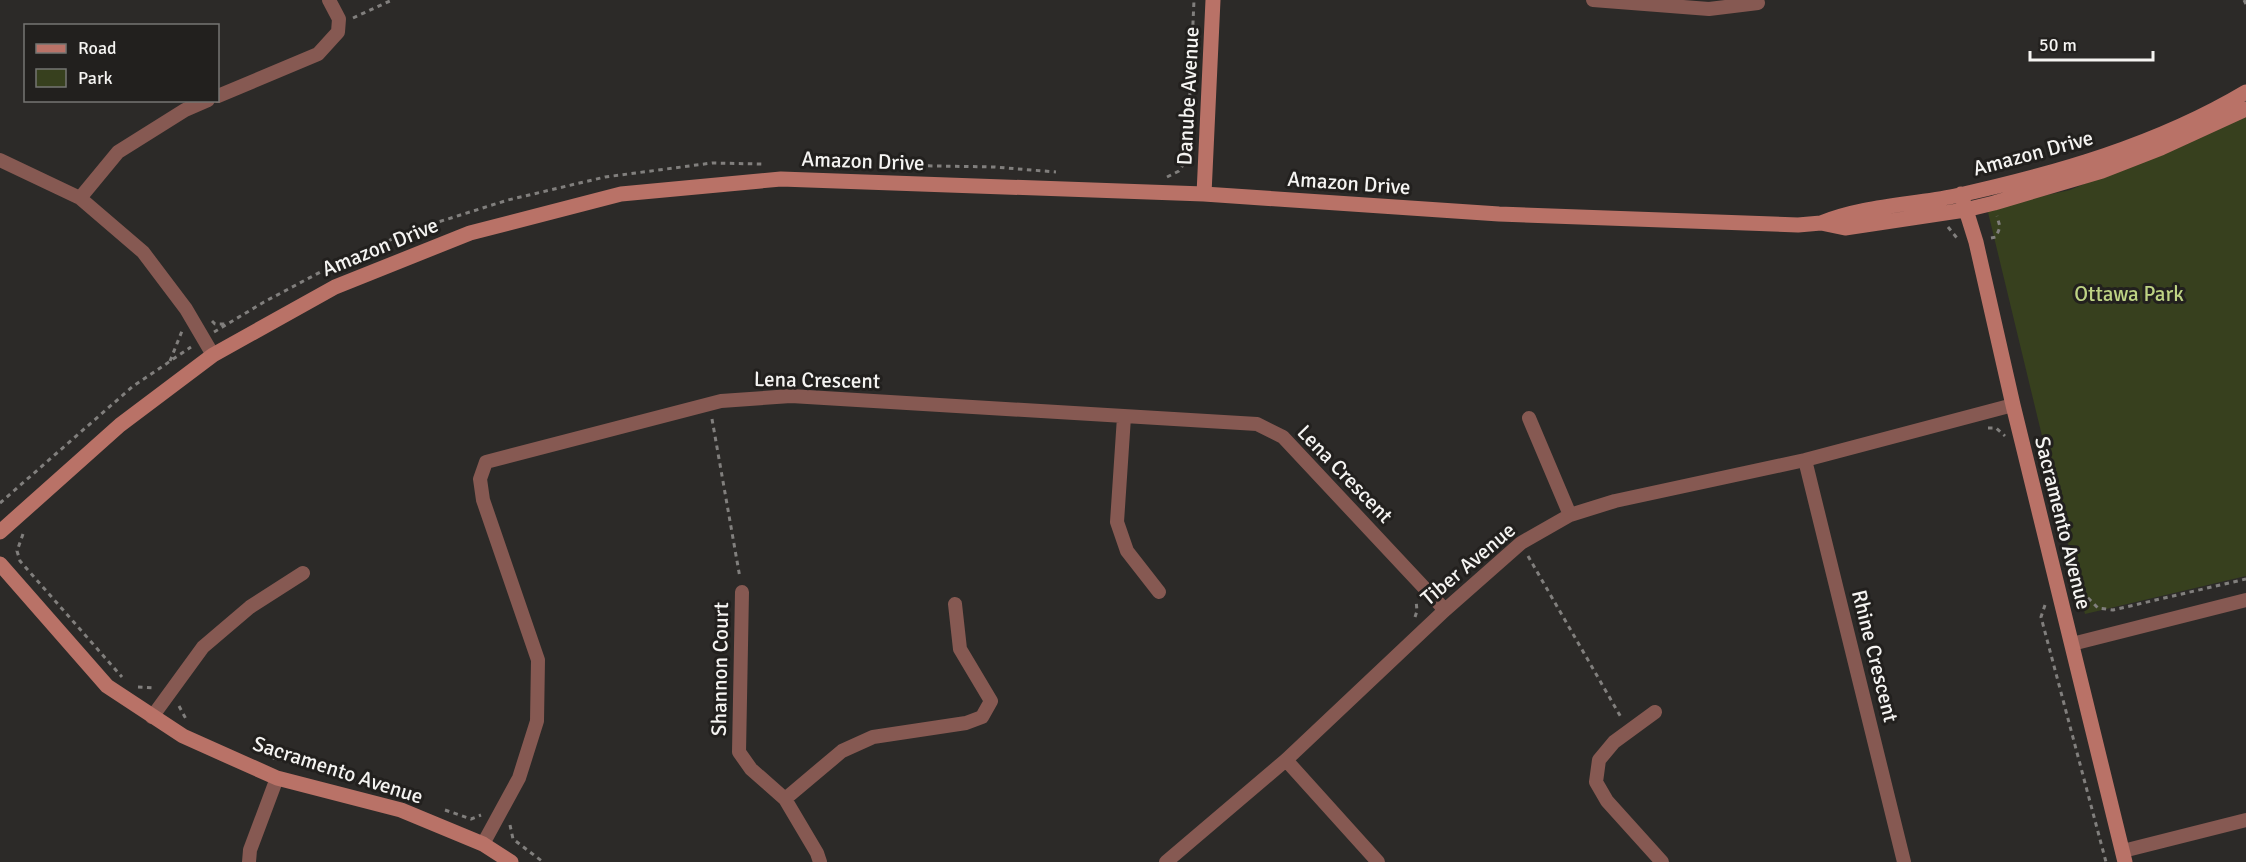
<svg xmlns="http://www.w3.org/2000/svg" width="2246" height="862" font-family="Signika,sans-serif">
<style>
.green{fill:#37401e}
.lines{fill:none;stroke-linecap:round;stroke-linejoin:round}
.path{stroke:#817f7d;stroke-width:3;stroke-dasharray:4.5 4.5;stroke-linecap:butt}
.street{stroke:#865952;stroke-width:14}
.secondary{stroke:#b97267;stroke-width:15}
.labels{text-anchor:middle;stroke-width:6;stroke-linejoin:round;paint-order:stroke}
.street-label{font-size:21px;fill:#f5f4f2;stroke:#22201e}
.park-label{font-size:21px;fill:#bed384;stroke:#22201e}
</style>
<rect width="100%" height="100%" fill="#2c2a28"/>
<path class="green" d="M2246,115V576L2085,614L1987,208L2070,190Z"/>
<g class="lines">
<path class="path" d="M2244,0L2246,4
M353,18L392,0
M883,165L994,167L1056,172
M1167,177L1179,171L1187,159L1194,0
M1948,227L1957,238
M1991,238L1996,237L2000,227L1997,216
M212,321L215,324H225
M214,332L264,302L358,252L435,223L508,200L605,177L712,163L762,164
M170,361L182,331
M712,419L740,578
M1988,428H1996L2005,436
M0,503L132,387L191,347
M23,534L17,551L20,561L122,677
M1528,556L1622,719
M2073,593L2081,591L2098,608L2113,610L2246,579
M2045,605L2041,617L2106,862
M1415,617L1417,611L1416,600
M138,687L155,688
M179,706L186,719
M273,758L400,792
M445,810L471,819L481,815
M510,825L513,839L543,862"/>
<path class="street" d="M1593,0L1709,9L1758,3
M218,96L318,54L338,32L339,19L329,0
M0,160L80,198L143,252L186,309L213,355
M80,198L118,152L185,110L208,100
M1124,417L1117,522L1127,551L1159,592
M1529,418L1570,515
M1805,460L1904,862
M742,592L739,752L751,769L785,799L817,853L820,862
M2072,644L2246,600
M1655,712L1614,742L1599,760L1596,782L1607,801L1662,862
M152,717L203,647L250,607L303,573
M1286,760L1378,862
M785,799L842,751L873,737L966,723L982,717L991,701L960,649L955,604
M483,844L519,778L537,721L538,660L483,500L480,479L486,462L721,401L791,396L1257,424L1283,437L1445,610
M2123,851L2246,820
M249,862L250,850L277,778
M1166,862L1286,760L1445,610L1521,543L1570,515L1615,501L1805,460L2013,405"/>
<path class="secondary" d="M1204,194L1213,0
M1961,194L1976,242L2013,405L2125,862
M1821,223C1863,206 1910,205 1955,196C2055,174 2157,145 2246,92
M0,532L120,425L213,355L335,287L470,233L621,194L781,179L1204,194L1499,214L1798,225L1821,223L1845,228L1965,210L1994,203L2102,171L2161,148L2246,109
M0,564L107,686L183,736L277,778L401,810L483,844L511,862"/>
</g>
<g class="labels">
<g class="street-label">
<text transform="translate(1188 96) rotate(-87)" y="7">Danube Avenue</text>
<text transform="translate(2033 153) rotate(-15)" y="7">Amazon Drive</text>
<text transform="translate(863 161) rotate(2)" y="7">Amazon Drive</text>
<text transform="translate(1349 183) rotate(4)" y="7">Amazon Drive</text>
<text transform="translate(380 247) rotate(-22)" y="7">Amazon Drive</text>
<text transform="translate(817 380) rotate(1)" y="7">Lena Crescent</text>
<text transform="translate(1345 474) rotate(46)" y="7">Lena Crescent</text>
<text transform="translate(2063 523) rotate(76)" y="7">Sacramento Avenue</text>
<text transform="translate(1468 564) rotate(-40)" y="7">Tiber Avenue</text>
<text transform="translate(1875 656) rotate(76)" y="7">Rhine Crescent</text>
<text transform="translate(720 669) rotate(-89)" y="7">Shannon Court</text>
<text transform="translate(338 770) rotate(18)" y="7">Sacramento Avenue</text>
</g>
<g class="park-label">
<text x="2129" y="301">Ottawa Park</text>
</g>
</g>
<rect x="24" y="24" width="195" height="78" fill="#22201e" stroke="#767573" stroke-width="1.5"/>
<rect x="36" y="44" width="30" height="9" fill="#b97267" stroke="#767573" stroke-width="1.5"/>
<text x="78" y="54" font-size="18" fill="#f5f4f2">Road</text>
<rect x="36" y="69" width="30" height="18" fill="#37401e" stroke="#767573" stroke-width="1.5"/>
<text x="78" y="84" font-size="18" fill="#f5f4f2">Park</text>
<path d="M2030 51v9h123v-9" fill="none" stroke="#f5f4f2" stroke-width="3"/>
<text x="2039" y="51" font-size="18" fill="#f5f4f2" stroke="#22201e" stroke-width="4.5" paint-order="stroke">50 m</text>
</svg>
